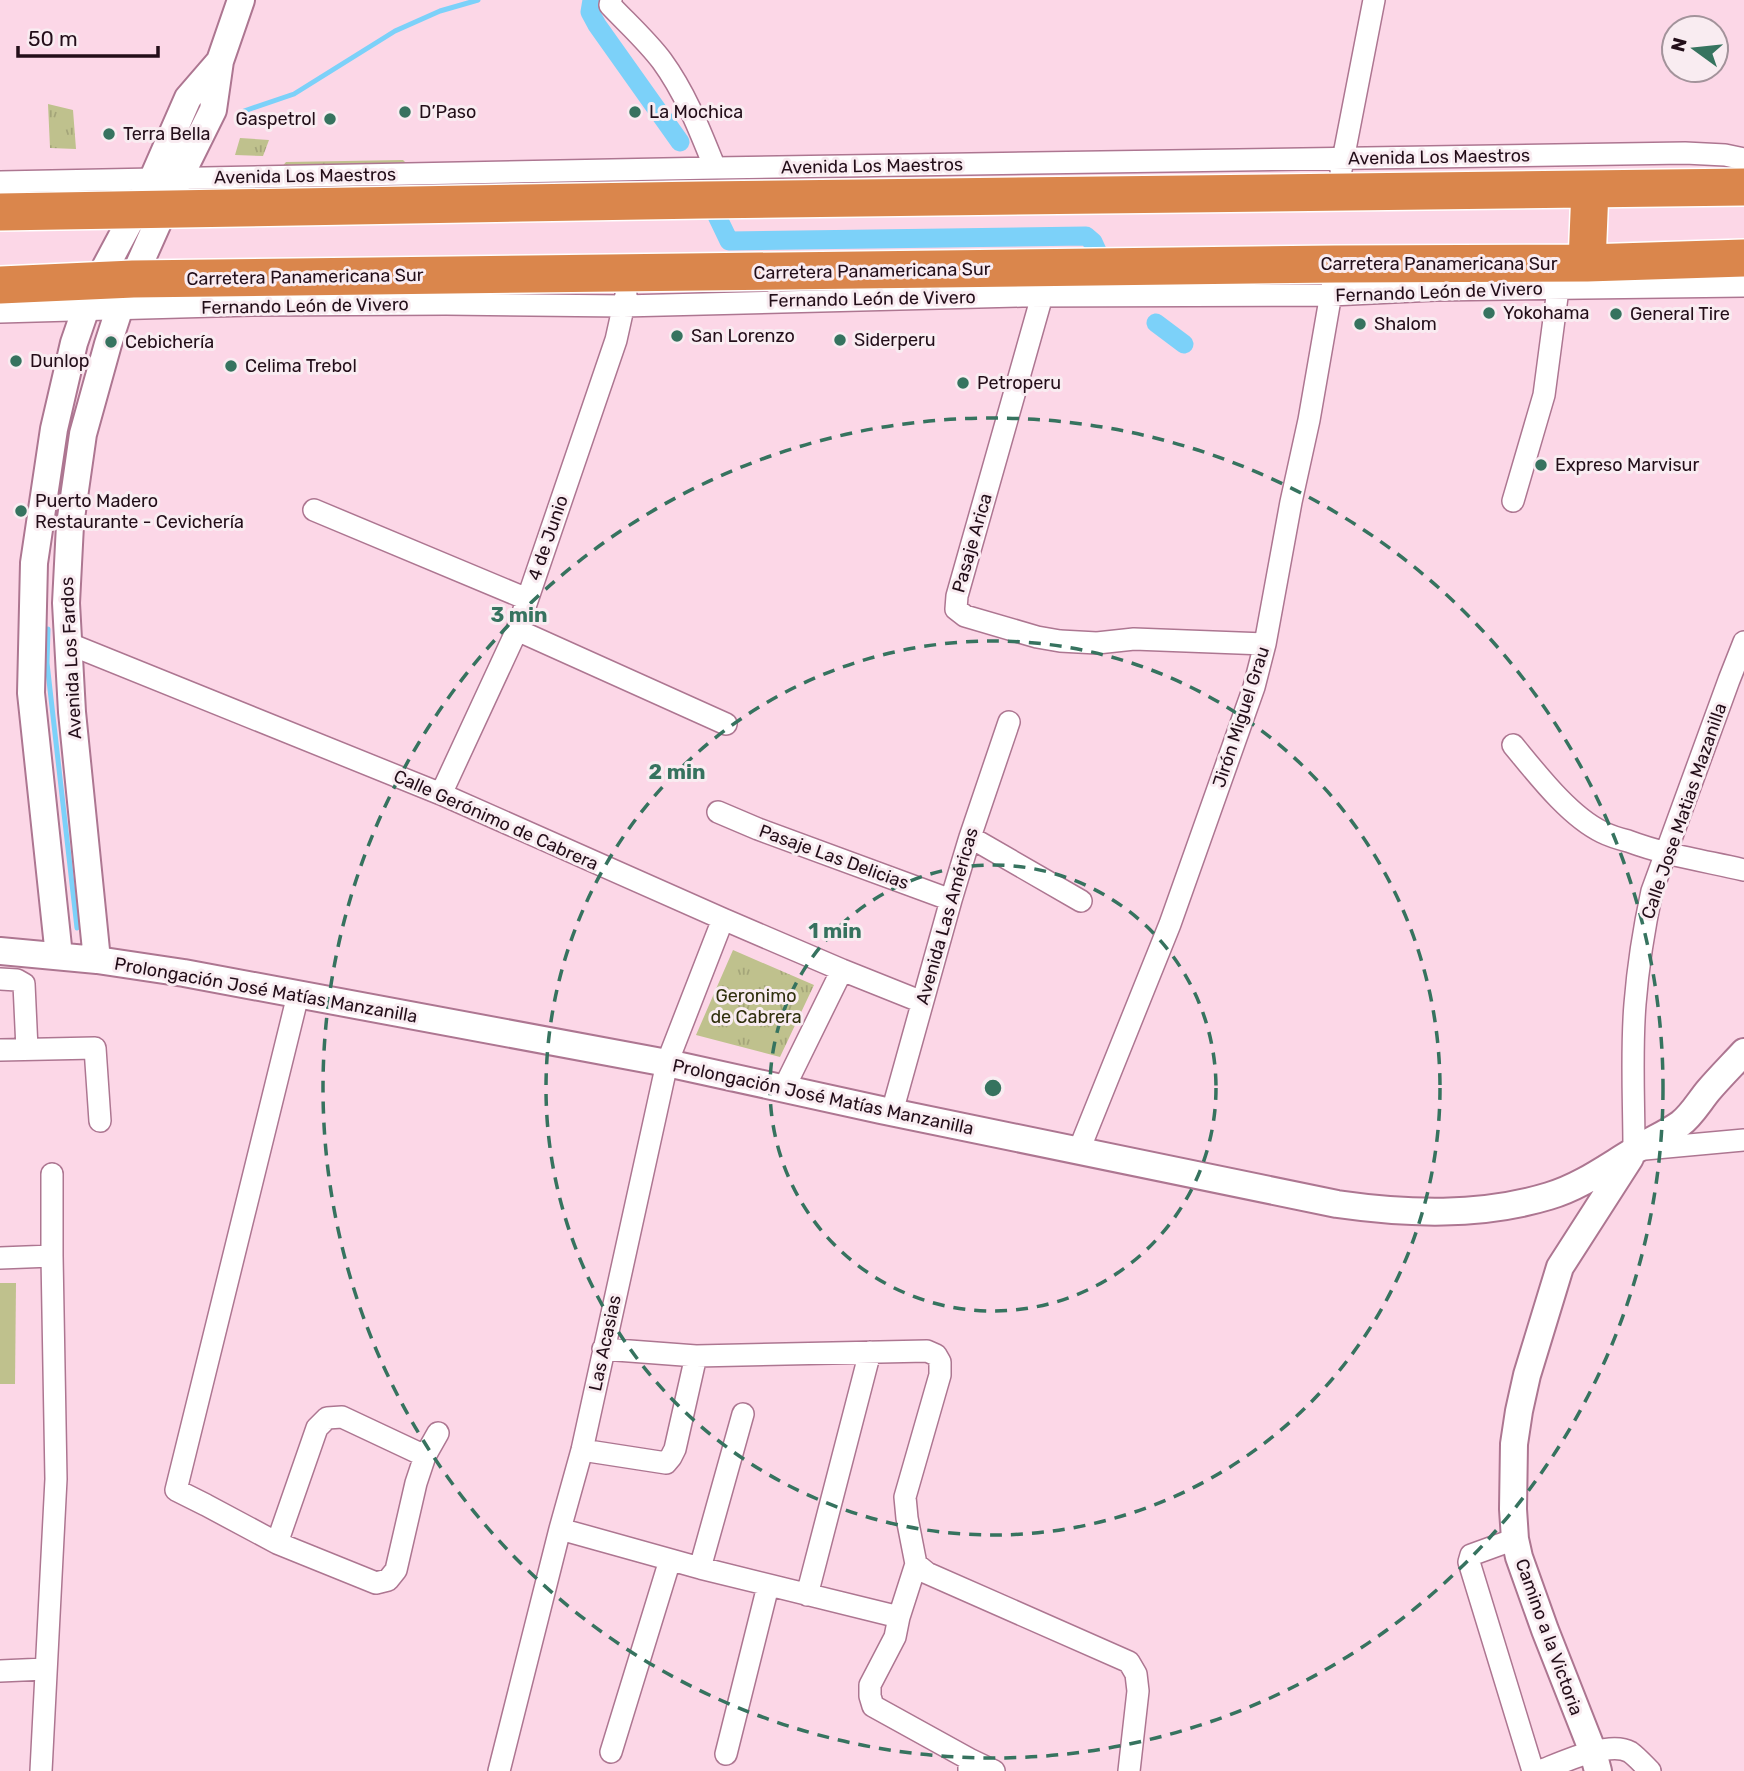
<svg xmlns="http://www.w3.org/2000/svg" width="1744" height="1771" font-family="Rubik,sans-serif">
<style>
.grass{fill:url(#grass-tufts)}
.garden{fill:#bfc18d}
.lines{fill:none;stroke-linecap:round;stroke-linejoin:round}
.stream{stroke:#7cd1f9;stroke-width:5}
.canal{stroke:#7cd1f9;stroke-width:19}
.minor-casing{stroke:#ad7691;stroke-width:24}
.tertiary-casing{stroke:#ad7691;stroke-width:30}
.trunk-casing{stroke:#fff;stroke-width:40}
.minor{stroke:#fff;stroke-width:21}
.tertiary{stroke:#fff;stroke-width:26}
.trunk{stroke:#da864c;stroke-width:37}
.ring{fill:none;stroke:#36735f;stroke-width:3.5;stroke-dasharray:12 9}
.poi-dot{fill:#36735f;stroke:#f9ecf1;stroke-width:2.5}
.labels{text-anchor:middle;stroke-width:6;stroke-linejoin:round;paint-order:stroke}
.poi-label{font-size:18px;fill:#230e19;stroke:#f9ecf1;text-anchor:start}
.street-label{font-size:18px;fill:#230e19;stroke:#f9ecf1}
.park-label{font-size:18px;fill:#2f2f0c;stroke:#f9ecf1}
.centre{fill:#36735f;stroke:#f9ecf1;stroke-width:3.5}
.ring-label{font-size:21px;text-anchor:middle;font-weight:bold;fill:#36735f;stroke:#f9ecf1;stroke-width:6;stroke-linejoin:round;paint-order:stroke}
</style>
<defs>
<pattern id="grass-tufts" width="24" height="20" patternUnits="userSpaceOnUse" patternTransform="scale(1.75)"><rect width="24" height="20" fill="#bfc18d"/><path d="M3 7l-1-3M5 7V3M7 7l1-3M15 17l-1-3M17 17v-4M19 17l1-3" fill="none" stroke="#a4a579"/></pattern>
</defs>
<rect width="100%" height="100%" fill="#fcd7e7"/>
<path class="grass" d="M48,104L73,110L76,149L50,148Z
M240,138L269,140L263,156L235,155Z
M403,160L411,168L280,169L286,162Z
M733,950L814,985L780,1057L696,1035Z"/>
<path class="garden" d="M0,1283H16L15,1384H0Z"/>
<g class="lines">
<path class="stream" d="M244,111L294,94L395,31L440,11L478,0
M48,629L47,663L77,928"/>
<path class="canal" d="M592,0L590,12L597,25L680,142
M717,216L729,241L1086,236L1093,242L1098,253
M1156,323L1184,344"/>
<defs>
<path id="minor" d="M611,0L610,5C627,23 647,41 662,61C686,94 700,131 715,168
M1341,170L1374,0
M0,182L715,168L1685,153L1725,155L1744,159
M1042,296L957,596L956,609L965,616L1037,637L1060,641L1097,643L1134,639L1265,644
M0,312L252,305L446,304L623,306L1022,296L1331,295L1436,290L1744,286
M1513,501L1544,395L1560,274
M314,510L527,599
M517,630L726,724
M1744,642L1729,680L1652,891C1644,928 1638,966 1635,1004C1631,1052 1634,1102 1634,1150L1744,1140
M67,643L441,794L723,919L842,970L922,1002
M1513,745C1537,774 1569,816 1602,832C1610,836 1620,839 1628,841C1665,855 1705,861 1744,870
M441,794L517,630L616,340L626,295
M718,812L758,829L951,900
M970,837L1081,901
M0,979L17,980L24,984L27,1049
M298,995L176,1490L206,1505L277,1543L376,1583L388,1580L396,1570L416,1483L425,1456L438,1433
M0,1050L95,1048L100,1121
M784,1088L842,970
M892,1112L951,900L970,837L1009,722
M1079,1150L1170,924L1254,687L1265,644L1291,502L1309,420L1333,282
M0,1258L52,1256
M603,1349L696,1356L927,1351L936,1355L940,1362V1375L905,1497L907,1518L916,1564L927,1573L1129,1662L1136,1674L1138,1691L1129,1771
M582,1450L666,1463L671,1457L675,1449L696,1356
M560,1529L700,1568L899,1617
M1515,1539L1471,1555L1469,1562L1533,1771
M277,1543L317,1428L327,1418L342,1417L425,1456
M916,1564L899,1617L895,1637L870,1685V1696L873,1706L969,1759V1771
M700,1568L743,1414
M807,1595L870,1352
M0,1671L45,1669
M611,1752L670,1560
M726,1754L768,1586
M969,1759L994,1771
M41,1771L56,1479L52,1256V1174
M499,1771L560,1529L582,1450L667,1063L723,919
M1540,1771C1561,1763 1609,1740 1630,1752C1637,1757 1644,1765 1650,1771"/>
<path id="tertiary" d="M0,951L97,960L184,973L667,1063L881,1110L1337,1204C1407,1214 1480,1217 1549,1196C1580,1187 1607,1167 1634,1151C1649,1141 1666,1134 1680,1124C1691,1116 1699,1102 1708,1091C1719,1078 1732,1065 1744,1052
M59,956L31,693L34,563L54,429L74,343L86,308L98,281L153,178L188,98L220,61
M97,960L72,712L66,603L70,525L83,434L108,344L119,310L164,209L213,110L220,61L241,0
M1598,1771L1593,1752L1545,1630L1519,1557L1515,1539L1513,1509L1514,1444L1519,1411L1527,1375L1560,1267L1630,1158"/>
<path id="trunk" d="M0,212L702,200L1744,187
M1587,263L1590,189
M0,285L133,279L1335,264L1587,263L1744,258"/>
</defs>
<use href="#minor" class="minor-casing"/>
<use href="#tertiary" class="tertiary-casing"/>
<use href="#trunk" class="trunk-casing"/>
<use href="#minor" class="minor"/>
<use href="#tertiary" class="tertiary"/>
<use href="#trunk" class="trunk"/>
</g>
<g class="ring">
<circle cx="993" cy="1088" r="223"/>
<circle cx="993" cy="1088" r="447"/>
<circle cx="993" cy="1088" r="670"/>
</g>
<g class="poi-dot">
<circle cx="405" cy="112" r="7"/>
<circle cx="635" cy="112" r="7"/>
<circle cx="330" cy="119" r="7"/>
<circle cx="109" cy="134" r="7"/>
<circle cx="1489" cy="313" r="7"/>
<circle cx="1616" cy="314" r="7"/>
<circle cx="1360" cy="324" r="7"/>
<circle cx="677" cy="336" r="7"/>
<circle cx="840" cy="340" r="7"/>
<circle cx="111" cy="342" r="7"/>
<circle cx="16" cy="361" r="7"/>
<circle cx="231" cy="366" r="7"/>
<circle cx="963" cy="383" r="7"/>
<circle cx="1541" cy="465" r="7"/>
<circle cx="21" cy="511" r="7"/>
</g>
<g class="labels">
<g class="poi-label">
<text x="419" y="118">D’Paso</text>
<text x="649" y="118">La Mochica</text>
<text x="316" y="125" text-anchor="end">Gaspetrol</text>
<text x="123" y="140">Terra Bella</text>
<text x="1503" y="319">Yokohama</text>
<text x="1630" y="320">General Tire</text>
<text x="1374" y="330">Shalom</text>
<text x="691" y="342">San Lorenzo</text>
<text x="854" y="346">Siderperu</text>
<text x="125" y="348">Cebichería</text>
<text x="30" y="367">Dunlop</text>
<text x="245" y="372">Celima Trebol</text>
<text x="977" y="389">Petroperu</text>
<text x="1555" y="471">Expreso Marvisur</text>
<text x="35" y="507">Puerto Madero<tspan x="35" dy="21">Restaurante - Cevichería</tspan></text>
</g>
<g class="street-label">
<text transform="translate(1439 157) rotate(-1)" y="6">Avenida Los Maestros</text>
<text transform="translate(872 166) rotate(-1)" y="6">Avenida Los Maestros</text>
<text transform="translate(305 176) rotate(-1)" y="6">Avenida Los Maestros</text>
<text x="1439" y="270">Carretera Panamericana Sur</text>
<text transform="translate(872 271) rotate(-1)" y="6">Carretera Panamericana Sur</text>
<text transform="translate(305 277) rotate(-1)" y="6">Carretera Panamericana Sur</text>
<text transform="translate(1439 292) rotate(-2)" y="6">Fernando León de Vivero</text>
<text transform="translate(872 299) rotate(-1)" y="6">Fernando León de Vivero</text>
<text transform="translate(305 306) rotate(-1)" y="6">Fernando León de Vivero</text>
<text transform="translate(548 538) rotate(-71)" y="6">4 de Junio</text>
<text transform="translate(972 543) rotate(-74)" y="6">Pasaje Arica</text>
<text transform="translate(71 658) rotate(-93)" y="6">Avenida Los Fardos</text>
<text transform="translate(1241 717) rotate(-72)" y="6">Jirón Miguel Grau</text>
<text transform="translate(1684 811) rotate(-71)" y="6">Calle Jose Matias Mazanilla</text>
<text transform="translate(496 820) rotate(24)" y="6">Calle Gerónimo de Cabrera</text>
<text transform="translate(834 857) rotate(20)" y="6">Pasaje Las Delicias</text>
<text transform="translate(947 916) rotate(-74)" y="6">Avenida Las Américas</text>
<text transform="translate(266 990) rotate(10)" y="6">Prolongación José Matías Manzanilla</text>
<text transform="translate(823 1097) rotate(12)" y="6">Prolongación José Matías Manzanilla</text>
<text transform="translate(605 1343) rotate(-78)" y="6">Las Acasias</text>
<text transform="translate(1549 1637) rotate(70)" y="6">Camino a la Victoria</text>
</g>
<g class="park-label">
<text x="756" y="1002">Geronimo<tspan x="756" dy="21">de Cabrera</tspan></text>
</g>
</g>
<circle cx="993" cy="1088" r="10" class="centre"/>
<g class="ring-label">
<text x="519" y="622">3 min</text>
<text x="677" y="779">2 min</text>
<text x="835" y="938">1 min</text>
</g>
<g transform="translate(1695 49) rotate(285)"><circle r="33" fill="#f9ecf1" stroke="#a3939b" stroke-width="2"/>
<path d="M0-5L12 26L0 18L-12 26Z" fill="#36735f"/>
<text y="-10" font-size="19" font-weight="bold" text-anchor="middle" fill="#230e19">N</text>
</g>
<path d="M18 46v10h140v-10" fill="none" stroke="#230e19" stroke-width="3.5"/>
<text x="28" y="46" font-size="21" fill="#230e19" stroke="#f9ecf1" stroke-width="5" paint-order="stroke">50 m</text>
</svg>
